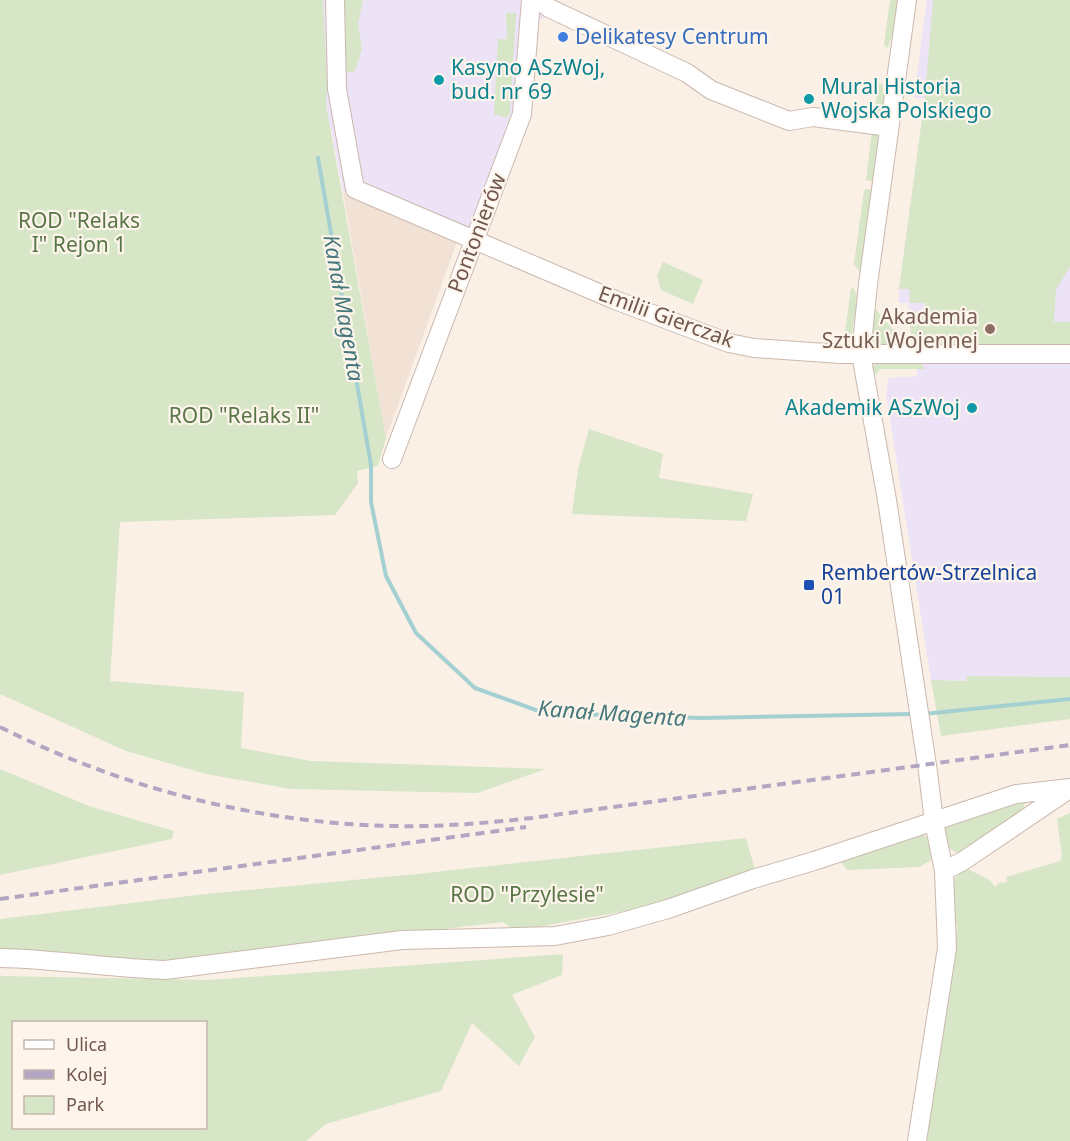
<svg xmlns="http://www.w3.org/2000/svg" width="1070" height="1141" font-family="'Noto Sans',sans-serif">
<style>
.residential{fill:#f1e2d5}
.education{fill:#ede3f6}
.green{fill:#d6e6c6;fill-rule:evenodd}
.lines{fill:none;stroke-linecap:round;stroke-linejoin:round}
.stream{stroke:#a4d0d2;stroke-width:4}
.minor-casing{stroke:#cbb8ae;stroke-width:20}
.minor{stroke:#fff;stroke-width:18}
.rail{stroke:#b2a6c3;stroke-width:4;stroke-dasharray:9 6;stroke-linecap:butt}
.shop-dot{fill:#3f7fe0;stroke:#fdf5ec;stroke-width:2}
.culture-dot{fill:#0f9aa8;stroke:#fdf5ec;stroke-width:2}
.education-dot{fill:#8d6e63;stroke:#fdf5ec;stroke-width:2}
.transit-dot{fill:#1a4fb4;stroke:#fdf5ec;stroke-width:2}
.labels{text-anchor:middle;stroke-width:4.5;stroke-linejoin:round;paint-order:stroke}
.shop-label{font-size:21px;fill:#366cbe;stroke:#fdf5ec;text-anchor:start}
.culture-label{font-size:21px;fill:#0d838f;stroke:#fdf5ec;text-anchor:start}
.park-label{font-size:21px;fill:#597647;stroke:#fdf5ec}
.street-label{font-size:21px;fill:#71574e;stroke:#fdf5ec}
.education-label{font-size:21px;fill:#785e54;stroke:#fdf5ec;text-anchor:end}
.transit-label{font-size:21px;fill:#164399;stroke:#fdf5ec;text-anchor:start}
.water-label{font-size:22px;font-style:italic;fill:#46787b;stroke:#fdf5ec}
</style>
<rect width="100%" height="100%" fill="#faf0e6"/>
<path class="residential" d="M343,192L458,239L386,438Z"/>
<path class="education" d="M0,0H546L545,16L539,20L534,26L527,113L478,247L343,192L331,129L0,160Z
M927,0H1070V677L968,676V681L931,680L886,394L888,378L917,376L916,344H912L908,303H899V289L925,98H914Z"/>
<path class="green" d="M0,0H323L327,84L326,105L386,438L378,466L357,471L358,483L335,515L120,522L110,681L244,692L241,748L311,761L546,769L477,793L291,789L206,774L126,751L0,694Z
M342,0H363L358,24L362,49L355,71L344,73Z
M890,0H900L896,35L890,40L888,48L884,45Z
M933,0H1070V267L1056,289L1054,322H1070V347L912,344L909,314L910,312L925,311V303H910L909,289H899L925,97Z
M506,13H516L510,113L507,118L494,114L498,39H507Z
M878,84H883V93L887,94L883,116L874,121Z
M872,132L876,133L880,138L875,182L866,180Z
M866,189L874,190L863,277L854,264L864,191Z
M663,262L703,280L693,304L661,290L657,276Z
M851,288L854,289L860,302L857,317L854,319L851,341L845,347H843Z
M873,306L901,339L900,346L877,347L870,341Z
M918,360L925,369H880L877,374L872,376V367L879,361Z
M589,429L663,454L659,478L753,494L746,521L572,514L578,469Z
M967,676L1070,677V719L941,736L931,680L967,681Z
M0,769L89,806L174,831L172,839L0,875Z
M1023,801L1025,810L961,853C946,851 939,838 947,825Z
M1070,813V1141H924L957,929L952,885C955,877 959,873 966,868L991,881L995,887L999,883L1007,882L1006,877L1060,861L1062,856L1057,819Z
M921,833L931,841L933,854L930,861L919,867L848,870L842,864L841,861Z
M746,838L755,870L670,903L515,931L503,922L214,956L147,962L0,954V919L197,895L417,874Z
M563,954L562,975L512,995L535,1037L519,1066L472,1023L441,1091L326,1124L306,1141H0V976L208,980ZM206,1022V1128H14V1022Z"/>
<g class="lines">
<path class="stream" d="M318,158L371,465V502L386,576L416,633L475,688L544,713L701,718L914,714
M924,714L1070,699"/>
<defs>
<path id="minor" d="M335,0L337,89L355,189L615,300L729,343L754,348L840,354H1070
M539,0L549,8L687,73L711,90L789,121L813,117L889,127
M907,0L868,284L861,354L887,500L928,772L934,822L944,871L947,948L917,1141
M392,459L522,114L531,0
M944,871L963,861L1068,790
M0,958C55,959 110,968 165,970L402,940L555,936L608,926L668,909L753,879L814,861L1016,794L1070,788"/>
</defs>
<use href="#minor" class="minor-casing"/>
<use href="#minor" class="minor"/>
<path class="rail" d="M0,727C122,788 259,824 396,826C441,827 487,823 532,818L1070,745
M0,899L526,827"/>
</g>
<circle class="shop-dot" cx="563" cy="37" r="6"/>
<g class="culture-dot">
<circle cx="439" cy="80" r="6"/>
<circle cx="809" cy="99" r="6"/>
<circle cx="972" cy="408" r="6"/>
</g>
<circle class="education-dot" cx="990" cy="329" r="6"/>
<rect class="transit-dot" x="803" y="579" width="12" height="12" rx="3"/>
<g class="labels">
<g class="shop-label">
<text x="575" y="44">Delikatesy Centrum</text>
</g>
<g class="culture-label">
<text x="451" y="75">Kasyno ASzWoj,<tspan x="451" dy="24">bud. nr 69</tspan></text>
<text x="821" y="94">Mural Historia<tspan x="821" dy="24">Wojska Polskiego</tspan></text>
<text x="960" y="415" text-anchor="end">Akademik ASzWoj</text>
</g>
<g class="park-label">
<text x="79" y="228">ROD "Relaks<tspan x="79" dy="24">I" Rejon 1</tspan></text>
<text x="244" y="423">ROD "Relaks II"</text>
<text x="527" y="902">ROD "Przylesie"</text>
</g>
<g class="street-label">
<text transform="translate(477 233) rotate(-69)" y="7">Pontonierów</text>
<text transform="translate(666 317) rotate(20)" y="7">Emilii Gierczak</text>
</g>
<g class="education-label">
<text x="978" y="324">Akademia<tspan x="978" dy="24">Sztuki Wojennej</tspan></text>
</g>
<g class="transit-label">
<text x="821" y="580">Rembertów-Strzelnica<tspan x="821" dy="24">01</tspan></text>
</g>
<g class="water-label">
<text transform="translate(344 308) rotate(80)" y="8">Kanał Magenta</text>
<text transform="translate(612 713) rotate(4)" y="8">Kanał Magenta</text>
</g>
</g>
<rect x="12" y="1021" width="195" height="108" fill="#fdf5ec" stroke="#c5b6ad" stroke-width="1.5"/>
<rect x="24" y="1040" width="30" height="9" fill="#ffffff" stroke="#c5b6ad" stroke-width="1.5"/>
<text x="66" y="1051" font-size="18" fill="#71574e">Ulica</text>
<rect x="24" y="1070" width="30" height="9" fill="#b2a6c3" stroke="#c5b6ad" stroke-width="1.5"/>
<text x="66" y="1081" font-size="18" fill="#71574e">Kolej</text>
<rect x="24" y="1096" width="30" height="18" fill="#d6e6c6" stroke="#c5b6ad" stroke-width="1.5"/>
<text x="66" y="1111" font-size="18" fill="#71574e">Park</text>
</svg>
